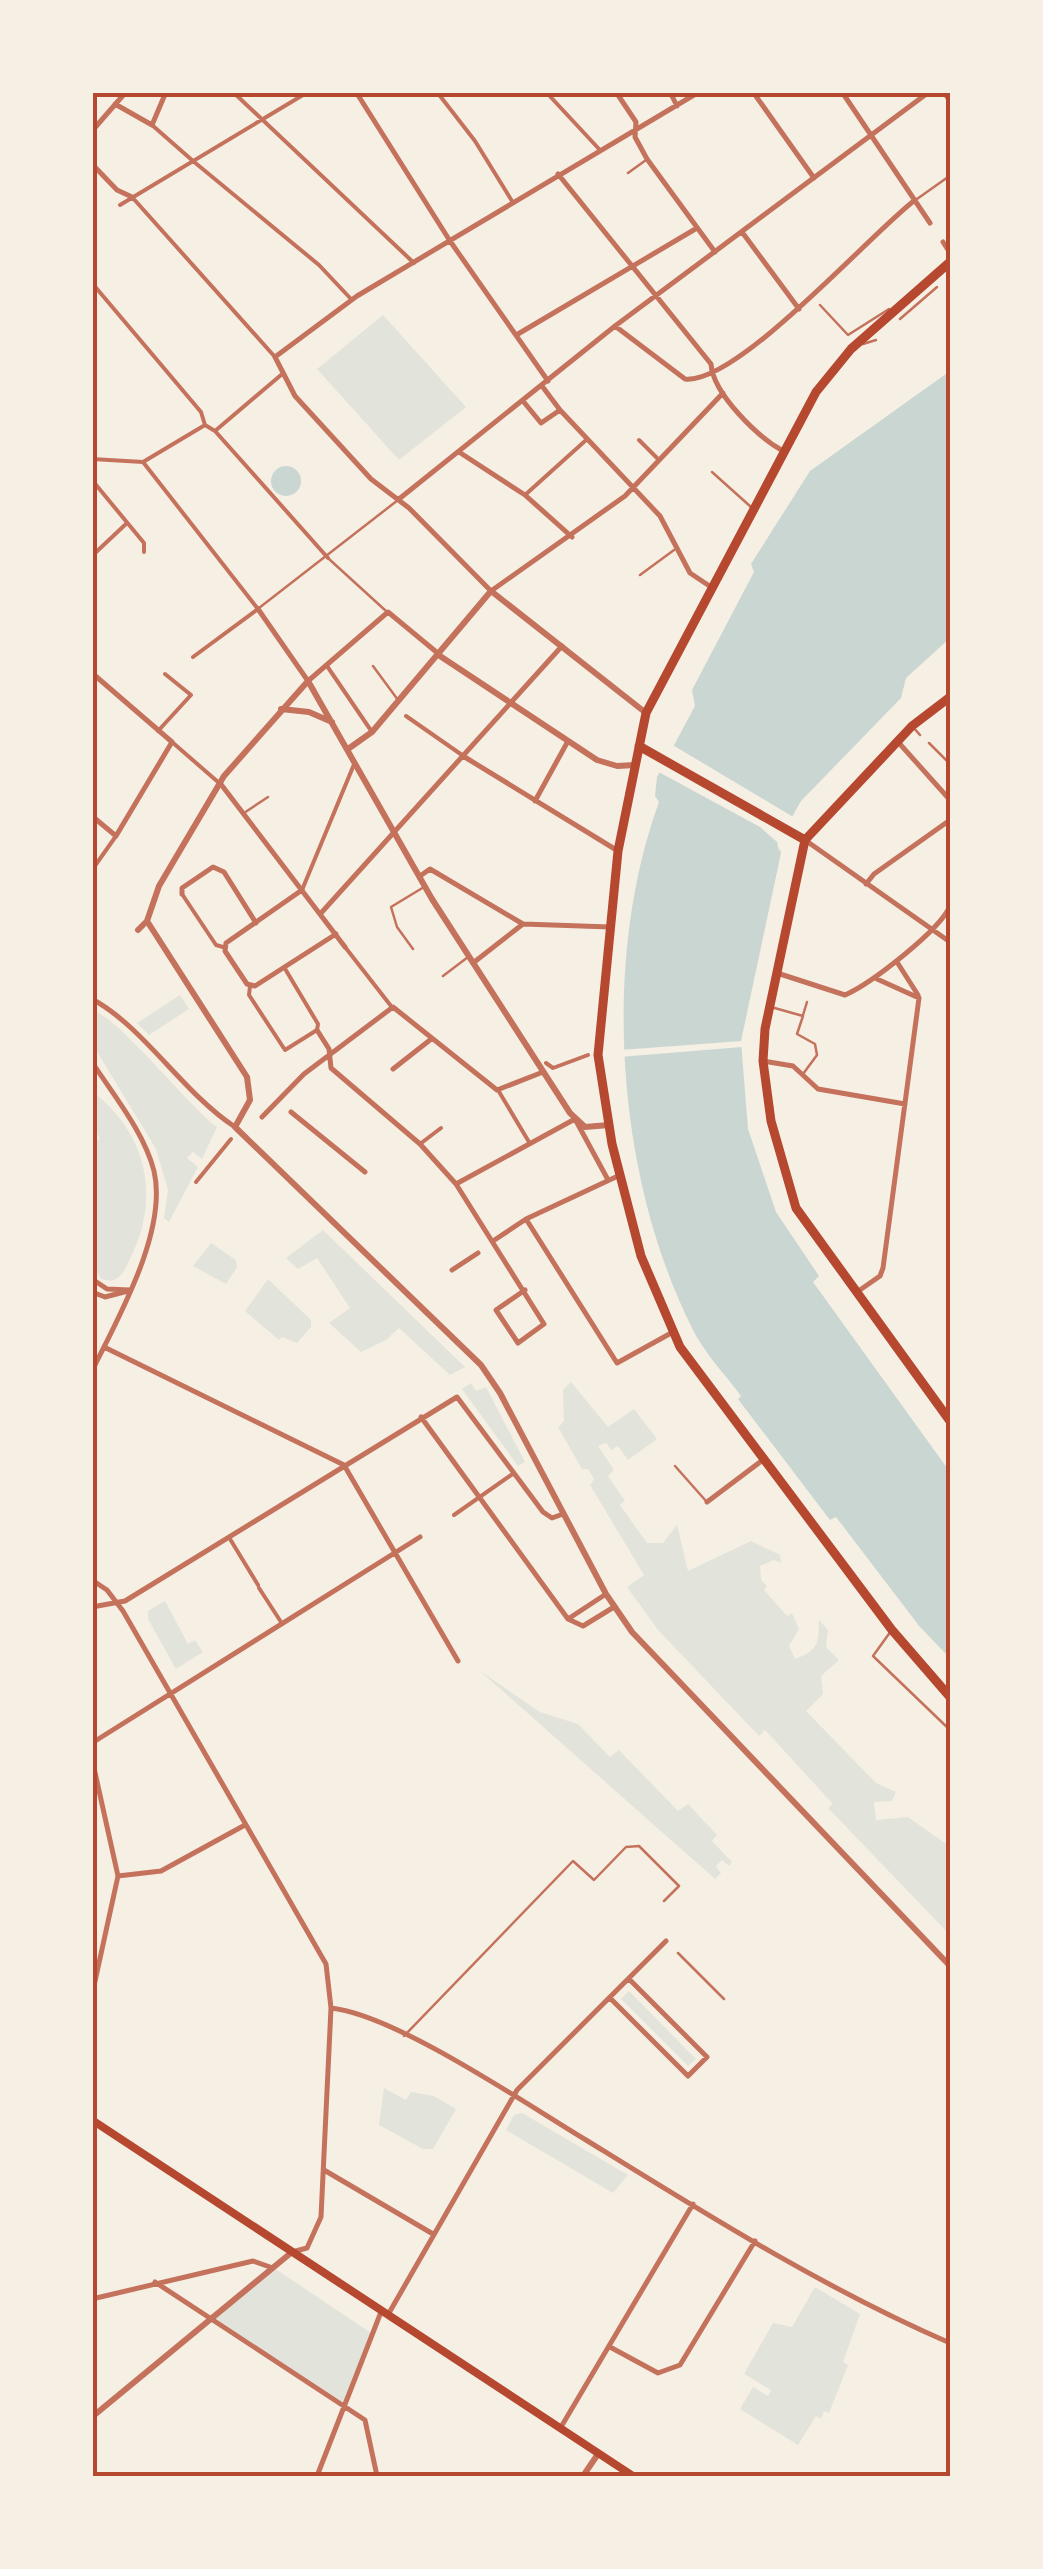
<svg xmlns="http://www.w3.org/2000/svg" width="1043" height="2569" viewBox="0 0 1043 2569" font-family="Overpass,sans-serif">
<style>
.green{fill:#e2e4dc}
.water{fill:#c9d6d2}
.pier{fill:#f6efe4}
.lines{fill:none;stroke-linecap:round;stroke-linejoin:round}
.service{stroke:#c5725c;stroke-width:2.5}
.pedestrian{stroke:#c5725c;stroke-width:4}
.minor{stroke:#c5725c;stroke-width:5}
.tertiary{stroke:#c5725c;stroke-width:6}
.secondary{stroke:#b5482f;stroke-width:8}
.primary{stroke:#b5482f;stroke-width:9}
.neatline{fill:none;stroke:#b5482f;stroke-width:4}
</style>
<rect width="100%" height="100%" fill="#f6efe4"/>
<!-- green -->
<path class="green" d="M383 315 466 407 399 460 317 369Z
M180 995 189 1009 149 1035 137 1023Z
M93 1011C118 1016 189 1107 217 1127L202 1159 193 1152 187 1158 198 1167 169 1222 164 1218 168 1190 156 1149 93 1045Z
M93 1092C142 1130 161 1188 134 1250 128 1262 125 1276 112 1281L101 1279 93 1264V1144L100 1138 93 1129Z
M323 1230 465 1367 450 1375 399 1328 386 1340 361 1352 329 1323 350 1308 317 1258 298 1269 286 1258Z
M211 1243 236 1260 237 1267 226 1284 193 1266Z
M268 1279 311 1320V1327L297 1343 282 1337 279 1340 245 1311Z
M571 1382 608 1427 634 1409 657 1439 628 1460 618 1446 611 1450 606 1443 598 1446 614 1470 608 1476 625 1501 620 1505 647 1543H663L677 1525 688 1571 751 1541 780 1555 781 1563 774 1560 760 1566 761 1580 767 1586 764 1590 787 1616 792 1613 799 1629 789 1646 795 1659C821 1650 818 1640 819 1620L828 1630 826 1647 839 1660 821 1676 823 1694 806 1711 876 1783 896 1792 892 1801 874 1802 876 1820 908 1817 949 1846 946 1851 950 1853V1935L828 1808 833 1804 765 1730 759 1736 658 1630 627 1587 644 1575 590 1485 594 1479 588 1469H582L558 1427 564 1421 563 1390Z
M471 1383 476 1391 486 1387 525 1462 518 1466 462 1389Z
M165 1601 188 1644 195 1640 203 1652 176 1669 148 1619V1611Z
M480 1671 540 1712 578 1724 610 1757 619 1750 678 1811 688 1804 717 1835 712 1841 732 1862 729 1866 722 1860 716 1866 721 1873 715 1879Z
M629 1991 696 2059 688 2066 621 1999Z
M384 2088 406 2100 411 2092 434 2096 456 2109 433 2149H423L379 2125Z
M522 2113 628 2175 613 2193 506 2130 514 2115Z
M271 2266 371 2333 344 2407 209 2319Z
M815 2287 860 2314 843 2362 848 2365 829 2413 824 2411 821 2419 816 2416 798 2445 740 2409 753 2387 768 2396 771 2390 744 2374 773 2323 792 2327Z"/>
<!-- water -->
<path class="water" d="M950 371V638L906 678 901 698 801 801 778 842 781 853 741 1041 748 1129 776 1212 819 1276 813 1282 950 1472V1658L920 1627 836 1517 830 1520 738 1399 741 1396C725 1374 704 1353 692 1328 616 1176 601 961 659 802L655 796 657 777 695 706 692 690 754 572 751 564 810 471Z
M271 481a15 15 0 1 1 30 0a15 15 0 1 1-30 0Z"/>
<!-- pier -->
<path class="pier" d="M671 744 795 818 779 851 777 842 760 827 655 770Z
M742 1041V1047L620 1057V1050Z"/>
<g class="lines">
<!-- service -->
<path class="service" d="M628 173 646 160
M917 199 948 177 950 181
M820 305 848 335 889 309
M900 319 937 287
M863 344 876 340
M712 472 751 507
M329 559 386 611
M640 575 674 550
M259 608 398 500
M373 666 398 700
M913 727 920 735
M929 743 950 764
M244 813 268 797
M413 949 397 927 391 907 424 887
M443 976 468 957
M771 1007 803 1016 797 1034 815 1044 817 1055 803 1074
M803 1015 807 1002
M675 1466 706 1501
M891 1631 873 1656 950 1730
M678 1953 724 1999
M404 2036 573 1861 594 1880 626 1847 639 1846 679 1886 664 1901"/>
<!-- pedestrian -->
<path class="pedestrian" d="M233 92 414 263
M437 92 475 141 512 201
M546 92 599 149
M152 125 193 161
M193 161 319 265 351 299
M948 177 950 175
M132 197 275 357
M120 205 308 92
M92 283 201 412 205 425
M205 425 215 431 328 558
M215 431 281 375
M639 440 658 459
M92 459 143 462 205 425
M143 462 258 609 193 657
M92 480 144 543V552
M525 495 585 441
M94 554 127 523
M327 666 372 732
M406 716 462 755
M158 731 191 695 165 674
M172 742 218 782
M92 870 116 836
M302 890 355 762
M182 894 216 945 223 947
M345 947 391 1006
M250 986 249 995 285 1050 317 1030 318 1024 284 967
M546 1063 553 1068 588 1055
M498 1090 529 1142
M420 1144 441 1128
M196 1182 231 1139
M454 1515 514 1473
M230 1539 258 1585
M259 1588 281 1622"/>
<!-- minor -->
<path class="minor" d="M356 92 450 241 548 381
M616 92 636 122 635 137 647 159 715 252
M670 92 677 106
M699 92 357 296 275 357 295 396 371 479 409 508 491 591 625 496 723 393
M753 92 814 178
M842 92 930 223
M944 92 950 101
M115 104 152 125 166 92
M92 131 126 92
M92 164 117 190 132 197
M558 174 711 364C713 394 758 437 783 451
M742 232 799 309
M943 242 950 253
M615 326 685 379C737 385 869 235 915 200
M518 334 697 228
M523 401 541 423 560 410 542 386
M560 410 660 516 690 573 711 587
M459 452 525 495 572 537
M399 499 615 326 929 92
M258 609 308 681 388 612 440 655
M92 673 172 742 116 836 92 816
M899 743 950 800
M463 756 618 851
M220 783 345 947
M535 801 568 741
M805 840 950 942
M420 876 430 869 523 924 610 927
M866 884 874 874 950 820
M302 890 226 943 225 951 247 984 255 986 336 934
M182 894V888L213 867 224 872 256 923
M322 912 562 646
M897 962 918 995
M473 963 523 924
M777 973 845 995C872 983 940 930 950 906
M877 979 919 998
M92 999C144 1027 183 1093 235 1127
M317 1030 329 1049 331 1068 420 1144 456 1184 544 1324 518 1343 496 1310 525 1290
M763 1061 793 1066 818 1089 905 1104
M92 1062C114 1096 144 1132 154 1171 168 1231 118 1318 92 1371
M393 1069 430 1040
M291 1112 365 1172
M262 1117 304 1074 393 1007 497 1090 543 1072
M456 1184 575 1119 607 1178
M526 1219 617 1363 673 1332
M493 1241 526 1219 618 1176
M452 1270 478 1253
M92 1279 107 1289 129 1290
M92 1292 105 1297 128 1291
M857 1292 880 1276 883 1268 919 998
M104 1347 344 1465 458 1661
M421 1417 568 1619 583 1626 614 1607
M707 1502 764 1459
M92 1580 107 1590 123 1611 326 1964 331 2008 321 2217 307 2248 292 2252
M92 1607 125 1601 457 1397 543 1512 552 1518 563 1514
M568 1619 606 1594
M92 1743 420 1537
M92 1759 118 1876 92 1995
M118 1876 161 1871 245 1825
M610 1998 688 2076 707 2057 630 1980
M331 2008C396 2015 526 2104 586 2140 704 2213 823 2288 950 2343
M324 2170 433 2234
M155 2282 365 2420 377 2476
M92 2299 253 2261 270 2267
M389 2313 517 2090 666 1941
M610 2347 658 2373 680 2365 755 2241
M561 2427 693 2204
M317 2476 381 2312"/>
<!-- tertiary -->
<path class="tertiary" d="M440 656 597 760 617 766 635 765
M281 709 309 712 332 722
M348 749 372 732 491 591 646 713
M147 921 247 1077 250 1100 235 1127 481 1365 500 1393 606 1594 632 1632 950 1966
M147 921 159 886 224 776 308 681 432 899 570 1113 585 1127 609 1125
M138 930 147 921
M92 2417 292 2252
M583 2476 598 2454"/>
<!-- secondary -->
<path class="secondary" d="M92 2120 633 2476"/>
<!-- primary -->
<path class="primary" d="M950 262 851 349 816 392 646 713 618 851 598 1055 612 1144 641 1256 680 1347 892 1630 950 1697
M950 697 912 726 805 840 765 1029 763 1061 771 1121 796 1208 950 1421
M639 746 805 840"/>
</g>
<!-- border -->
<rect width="1043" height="2569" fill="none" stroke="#f6efe4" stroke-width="190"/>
<rect x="95" y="95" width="853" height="2379" class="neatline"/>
</svg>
